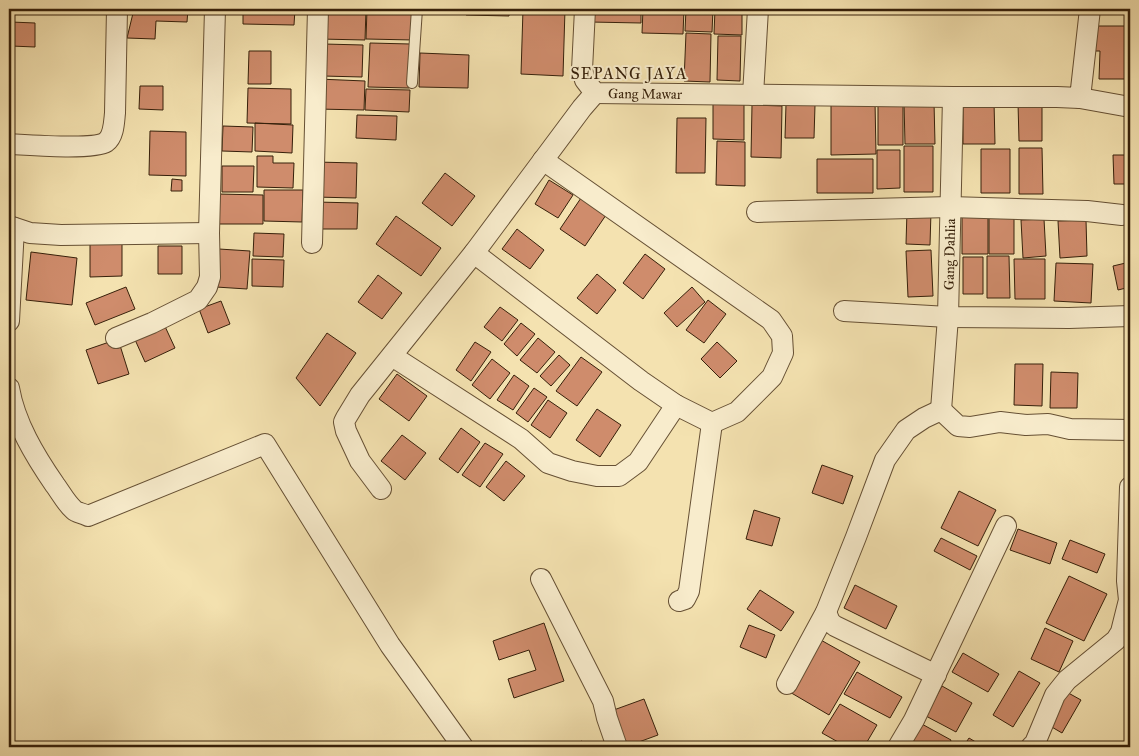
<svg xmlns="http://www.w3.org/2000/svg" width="1139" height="756" viewBox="0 0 1139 756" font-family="'IM FELL Great Primer',serif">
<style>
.building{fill:#cf8c6c;stroke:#36200a}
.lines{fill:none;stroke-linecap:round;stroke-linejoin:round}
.service-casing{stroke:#665034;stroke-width:12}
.minor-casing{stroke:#665034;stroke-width:22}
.service{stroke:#f8eccc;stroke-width:10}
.minor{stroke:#f8eccc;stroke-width:20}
.labels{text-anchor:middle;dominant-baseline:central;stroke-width:4;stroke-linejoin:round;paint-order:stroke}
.street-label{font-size:14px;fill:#36200a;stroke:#f8eccc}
.quarter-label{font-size:16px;letter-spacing:1px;fill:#36200a;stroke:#f8eccc}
</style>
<rect width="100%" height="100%" fill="#f4e2b0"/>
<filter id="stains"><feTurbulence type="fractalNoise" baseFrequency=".004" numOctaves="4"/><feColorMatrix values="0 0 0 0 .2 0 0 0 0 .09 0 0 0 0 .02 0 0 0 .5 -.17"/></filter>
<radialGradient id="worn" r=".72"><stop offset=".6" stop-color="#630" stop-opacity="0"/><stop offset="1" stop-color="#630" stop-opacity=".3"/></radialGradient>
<!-- building -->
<path class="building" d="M134 9H188L187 22 156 21 155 39 127 38Z
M243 9H295L294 25 243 24Z
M321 9H366L365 40 320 39Z
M367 9H413V40L366 39Z
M467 9H509V16L466 15Z
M523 9H565L563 76 521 74Z
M591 9H641V23L590 22Z
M643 9H684L683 34 642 33Z
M686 9H713L712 32 685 31Z
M715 9H742V35L714 34Z
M11 22 35 23V47L11 46Z
M1096 26H1130V79H1099L1100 51H1095Z
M686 33 711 34 710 82 684 81Z
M718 36H741L740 81 717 80Z
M370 43 410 44 409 88 368 87Z
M324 44 363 45 362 77 323 76Z
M249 51H271V84H248Z
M420 53 469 55 468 88 419 87Z
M318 79 365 81 364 110 317 109Z
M140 86H163V110L139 109Z
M248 88 291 89V124L247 123Z
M366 89 410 90 409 112 365 110Z
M713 96 744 97V140L713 139Z
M875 101 876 154 831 155V102Z
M878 102H903V145H878Z
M934 102 935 144H905L904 103Z
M963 102H994L995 144H963Z
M1018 103H1042V141H1019Z
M786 104 815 105 814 138H785Z
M752 105 782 106 781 158 751 157Z
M357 115 397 116 396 140 356 138Z
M1127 117H1130V146H1128Z
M677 118H706L705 173H676Z
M255 123 293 125 292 153 255 151Z
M223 126 253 127 252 152 222 151Z
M150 131 186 132V176L149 175Z
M717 141 745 142V186L716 185Z
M904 146H933V192H904Z
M1019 148H1042L1043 194H1019Z
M981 149H1010V193H981Z
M877 150H900V188L877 189Z
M1113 155H1130V184H1114Z
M257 156H273V163H294L293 188 257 187Z
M817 159H873V193H817Z
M316 162 357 163 356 198 315 197Z
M222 166H254L253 192H222Z
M445 173 475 196 452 226 422 203Z
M172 179 182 180V191H171Z
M549 180 573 195 558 218 535 204Z
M264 190H303L302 222 264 221Z
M218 194 263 195V224H218Z
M581 198 606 215 585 246 560 229Z
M316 202 358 203 357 229H316Z
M907 211H931L930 245 906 244Z
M962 211H988V254H962Z
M396 216 441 248 421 276 376 244Z
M989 216H1014V254H989Z
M1044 219 1046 256 1023 258 1021 220Z
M1086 220 1087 256 1060 258 1058 221Z
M517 229 544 250 530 269 502 249Z
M254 233 284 234 283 257 253 256Z
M90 242H122V276L90 277Z
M158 246H182V274H158Z
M219 249 250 251 247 289 216 287Z
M931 250 933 296 908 297 906 251Z
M31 252 77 258 72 305 26 300Z
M645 254 665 269 643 299 623 283Z
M987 256H1009L1010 298H987Z
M963 257H983V294H963Z
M252 259 284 260 283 287 252 286Z
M1014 259H1045V299H1015Z
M1130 262V287L1118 290 1113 266Z
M1056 263 1093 264 1091 303 1054 301Z
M597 274 616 290 597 314 577 298Z
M378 275 402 293 382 319 358 302Z
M126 287 135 309 95 325 86 303Z
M692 287 705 302 677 327 664 313Z
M708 300 726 314 704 343 686 330Z
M221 301 230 324 208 333 199 309Z
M500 307 518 320 502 341 484 327Z
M162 320 175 348 145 362 132 333Z
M521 323 535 334 517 356 504 344Z
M327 333 356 353 320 406 296 378Z
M538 338 555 352 537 373 520 360Z
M118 339 129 374 98 384 86 350Z
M475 342 491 352 471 381 456 370Z
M717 342 737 361 720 378 701 359Z
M559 355 570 365 551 386 540 376Z
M581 357 602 372 577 406 556 391Z
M492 359 510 373 490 399 472 385Z
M1015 364H1043L1042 406 1014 405Z
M1051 372 1078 373 1077 408H1050Z
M397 374 427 396 409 421 379 399Z
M514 375 529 386 513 410 497 400Z
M1128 387H1130V415L1127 414Z
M534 388 547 397 528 422 516 413Z
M548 400 567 413 550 438 531 425Z
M597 409 621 425 600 457 576 440Z
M461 428 480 442 458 473 439 459Z
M402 435 426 453 405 480 381 461Z
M485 443 503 454 480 487 462 475Z
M506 461 525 476 504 501 486 487Z
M822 465 853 476 843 504 812 493Z
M959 491 996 510 978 546 941 528Z
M754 510 780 518 772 546 746 539Z
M1018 529 1057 543 1050 564 1010 550Z
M941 538 977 556 970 570 934 551Z
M1070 540 1105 554 1097 573 1062 559Z
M1069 576 1107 594 1084 641 1046 623Z
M855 585 897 606 886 629 844 608Z
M760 590 794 612 781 631 747 609Z
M544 623 564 681 514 698 508 679 536 670 529 650 499 660 493 641Z
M749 625 775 635 766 658 740 647Z
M1045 628 1073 641 1059 672 1031 659Z
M819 639 860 662 829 715 788 691Z
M963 653 999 674 988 692 952 672Z
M1019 671 1040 683 1013 727 993 715Z
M857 672 902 697 890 718 844 694Z
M942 686 972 703 956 732 926 716Z
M1063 690 1081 700 1062 733 1045 723Z
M644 699 658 735 625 747 611 711Z
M840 704 877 725 864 747H847L822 733Z
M920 723 951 740 948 747H920L910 741Z
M969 738 984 747H963Z
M582 741 585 747H566Z
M762 742 768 747H757Z"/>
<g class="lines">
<!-- service casing -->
<g class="service-casing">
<path id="service" d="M412 83 417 9"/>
</g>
<!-- minor casing -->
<g class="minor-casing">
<g id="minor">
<path id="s1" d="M585 9 582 70 585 80 595 93 953 97H1057L1080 98 1090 9"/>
<path d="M753 95 758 9"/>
<path d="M1080 98 1130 107"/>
<path d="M9 144C27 145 94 150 106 142 114 136 114 122 115 113L117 9"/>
<path d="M757 212 950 207 1087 211 1122 215"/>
<path d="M9 226 30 233 61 235 209 233"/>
<path d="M312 243 318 9"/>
<path d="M474 253 641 381 676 405 712 423 737 412 772 377 783 353 782 336 771 320 543 160"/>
<path d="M844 311 948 317 1069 318 1130 316"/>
<path d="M9 321 14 228"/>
<path d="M116 338 152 323 198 300 207 287 210 277 209 233 215 9"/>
<path d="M392 356 521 439 548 463 572 471 597 476H619L638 462 676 405"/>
<path d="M9 388C15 423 35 456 55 485 61 493 66 503 74 510 77 513 83 513 88 516L265 444 390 645 463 747"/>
<path id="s2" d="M941 410 948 317 953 97"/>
<path d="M941 410 958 426 970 427 1000 422 1026 425 1048 424 1070 429 1130 430"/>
<path d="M381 489 360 461 346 431 344 422 346 418 360 395 474 253 582 108 595 93"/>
<path d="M541 579 603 701 607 718 617 747"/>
<path d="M679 601 685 599 689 591 712 423"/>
<path d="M826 612 830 622 835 626 936 675"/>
<path d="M787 684 826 612 856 537 885 460 906 430 924 418 941 410"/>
<path d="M898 747 914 720 1006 526"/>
<path d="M1031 747 1035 743 1055 695 1067 680 1116 640 1121 632 1129 600 1127 581 1130 487"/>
</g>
</g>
<!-- service -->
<use href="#service" class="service"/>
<!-- minor -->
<use href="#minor" class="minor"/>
</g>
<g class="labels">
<!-- street labels -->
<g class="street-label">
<text stroke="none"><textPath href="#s1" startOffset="138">Gang Mawar</textPath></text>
<text stroke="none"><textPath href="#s2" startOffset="156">Gang Dahlia</textPath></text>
</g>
<!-- quarter labels -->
<g class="quarter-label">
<text x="629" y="73">SEPANG JAYA</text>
</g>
</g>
<!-- margin -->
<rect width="1139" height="756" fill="none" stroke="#f4e2b0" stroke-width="30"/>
<rect x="10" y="10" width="1119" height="736" fill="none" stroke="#36200a" stroke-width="2.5"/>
<rect x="15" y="15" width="1109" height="726" fill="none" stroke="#36200a"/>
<rect width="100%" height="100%" filter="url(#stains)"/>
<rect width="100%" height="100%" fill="url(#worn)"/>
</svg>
